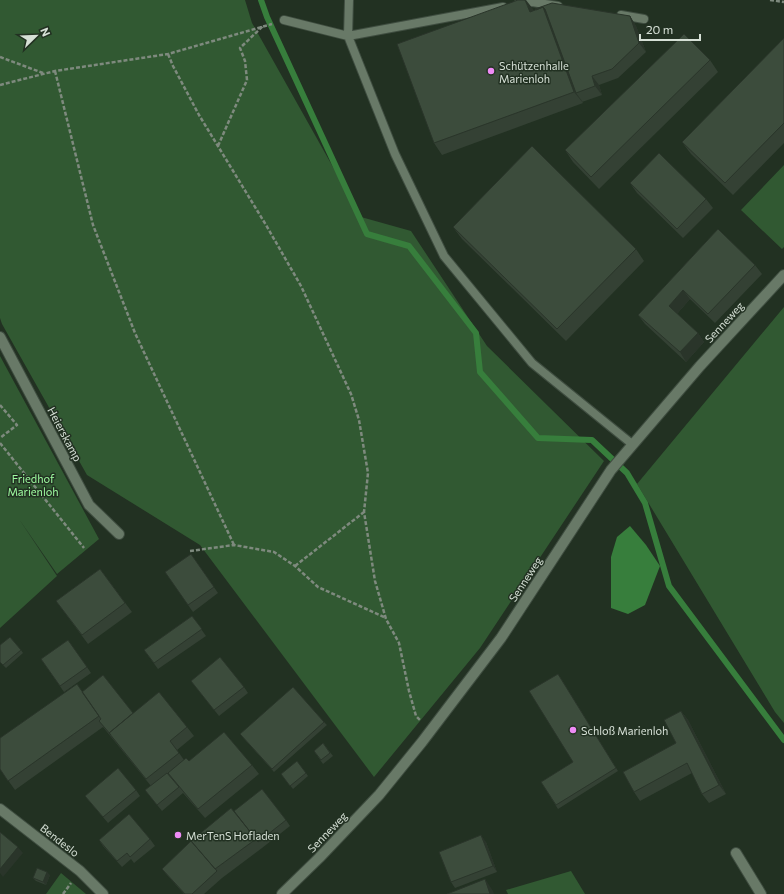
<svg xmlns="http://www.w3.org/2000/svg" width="784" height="894" viewBox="0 0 784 894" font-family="Commissioner,sans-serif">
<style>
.green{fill:#315932}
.water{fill:#377e3c}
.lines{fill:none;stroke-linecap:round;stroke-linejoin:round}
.stream{stroke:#377e3c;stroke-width:6}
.service-casing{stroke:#3f4d40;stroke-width:10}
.minor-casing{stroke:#3f4d40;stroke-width:12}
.path{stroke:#7e8a7e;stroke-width:2.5;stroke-dasharray:4 2;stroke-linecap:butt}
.service{stroke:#687967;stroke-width:8}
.minor{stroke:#687967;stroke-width:10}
.wall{fill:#344134}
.shaded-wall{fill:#2a352a}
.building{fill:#3c4c3c;stroke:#2a352a}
.poi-dot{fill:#ef8bf6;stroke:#223122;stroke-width:1.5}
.labels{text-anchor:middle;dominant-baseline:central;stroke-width:3;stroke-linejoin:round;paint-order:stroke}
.poi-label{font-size:11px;fill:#d6e0d6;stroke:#223122;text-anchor:start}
.street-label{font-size:11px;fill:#d6e0d6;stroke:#223122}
.park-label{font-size:11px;fill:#9ffda1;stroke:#223122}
</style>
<rect width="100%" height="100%" fill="#223122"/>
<!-- green -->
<path class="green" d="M0 0H245L252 23 361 217 411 231 487 346 604 461 480 648 374 777 200 545 87 475 2 324 0 318Z
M784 165V247L782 249 741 210Z
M784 307V723L775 712 637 484Z
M0 356 99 539 57 574 19 519 57 576 0 628Z
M571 871 585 894H508L506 890Z
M61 873 86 894H46Z"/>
<!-- water -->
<path class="water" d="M630 526 646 545 660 566 645 605 628 614 611 608V557L617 537Z"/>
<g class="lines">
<!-- stream -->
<path class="stream" d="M261 0 267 17 367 234 409 246 476 333 480 372 538 438 592 440 627 473 645 503 669 586 784 740"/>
<!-- service casing -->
<g class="service-casing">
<path id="service" d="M349 0 348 36 503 7
M518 4 532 2 558 6
M621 15 644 19
M284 20 348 36 395 154 444 256 532 363 632 444"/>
</g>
<!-- minor casing -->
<g class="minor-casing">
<path id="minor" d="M0 337 89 505 119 534
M0 809 80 871 103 894
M736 853 761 894
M282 894 319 858 379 795 422 742 501 638 611 470 700 366 784 275"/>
</g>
<!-- path -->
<path class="path" d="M770 0 784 2
M168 54 173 66 199 115 266 225 301 286 351 394 359 420 368 473 364 512 375 581 386 619 399 643 409 691 416 716 421 721
M0 57 43 73
M55 71 93 225 135 333 234 545
M0 85 55 71 168 54 272 24
M218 146 247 80 245 61 240 48 263 26
M0 405 17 425 0 438
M0 443 84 548
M190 551 234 545 274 552 295 566 318 587 386 618
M295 566 364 512
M63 894 71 883"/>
<!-- service -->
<use href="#service" class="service"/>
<!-- minor -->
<use href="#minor" class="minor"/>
</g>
<!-- wall -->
<path class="wall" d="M533 9V11L630 16 636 26 646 52 618 78 599 85 602 95 582 102V101L583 103 442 155 434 143Z
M784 38V143L733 195 691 154 682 142Z
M710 60 718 72 599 189 573 162 565 150Z
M630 183 706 199 713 208 683 238 637 193Z
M453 227 636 249 644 261 566 341 462 239Z
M718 229 755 265 762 274 715 323 690 299 677 314 698 333 704 342 686 362 645 324 638 315Z
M191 554 218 593 193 612 188 605Z
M100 569 132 612 88 644 56 601Z
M192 616 206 636 158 669 144 650Z
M0 645 21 650 23 653 6 668 0 662Z
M41 659 87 667 91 673 64 692Z
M560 677 618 771 558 809 541 782 573 762Z
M191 681 244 687 248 693 219 716Z
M82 692 133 713 187 727 194 736 177 750 184 760 189 761 252 765 259 774 205 818 183 793 162 811 145 790 151 786 103 727 15 790 0 769Z
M681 711 688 720 726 794 709 803 702 794 692 773 640 801 634 792 676 743Z
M324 722 327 725 274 772 240 734Z
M323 743 333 756 323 764 314 751Z
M306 773 308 776 293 789 284 778Z
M136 790 140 796 108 823 90 802 85 796Z
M234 811 286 820 290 826 262 848 222 878 204 894H184L167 875 162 869Z
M150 839 155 846 134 863 131 859 122 867 103 846 99 840Z
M486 842 497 872 455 888 451 882Z
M50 875 46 885 36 881 33 878Z"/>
<!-- shaded-wall -->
<path class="shaded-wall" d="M525 0H526L533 9 538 24 530 12Z
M543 7 552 19 576 93 582 101 583 103 574 92Z
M630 16 636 26 646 52 639 43Z
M592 76 599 85 602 95 595 86Z
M683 290 690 299 675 316 669 306Z
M698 333 704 342 686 362 680 352Z
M681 711 688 720 726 794 719 785Z
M481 835 486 842 497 872 493 866Z
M18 847 23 853 3 877 0 873V869Z
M47 872 50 875 46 885 43 882Z
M485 879 493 891 494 894H490Z"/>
<!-- building -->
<path class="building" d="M518 0H525L530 12 543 7 574 92 434 143 397 44Z
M552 3 630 16 639 43 612 69 592 76 595 86 576 93 545 9 543 7 536 10 535 9Z
M684 34 710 60 591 177 565 150Z
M784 38V123L725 183 682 142Z
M532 146 636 249 557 329 453 227Z
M659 153 706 199 677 229 630 183Z
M718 229 755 265 708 314 683 290 669 306 698 333 680 352 638 315Z
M191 554 214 587 188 605 165 572Z
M100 569 125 603 82 635 56 601Z
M192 616 202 629 154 663 144 650Z
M10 637 21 650 3 665 0 662V645Z
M68 640 87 667 60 686 41 659Z
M220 657 244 687 214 710 191 681Z
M558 674 616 768 556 805 541 782 573 762 529 691Z
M103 675 133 713 109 733 111 735 99 721 101 719 82 692Z
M77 684 99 716 8 781 0 769V738Z
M293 687 324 722 272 769 240 734Z
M159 692 187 727 170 741 179 753 146 779 109 733Z
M681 711 719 785 702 794 687 763 634 792 623 772 676 743 664 720Z
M224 732 252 765 198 809 168 773 186 758 189 761Z
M323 743 330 753 321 760 314 751Z
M297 761 306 773 290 786 281 774Z
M118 768 136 790 103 817 85 796Z
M167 773 179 787 157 805 145 790Z
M262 789 286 820 258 842 234 811Z
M231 808 256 839 215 869 191 841Z
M129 814 150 839 130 857 127 853 117 861 99 840Z
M0 832 18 847 0 869Z
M481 835 493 866 451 882 439 852Z
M191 841 217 871 192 894H185L162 869Z
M37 868 47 872 43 882 33 878Z
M485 879 490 894H447Z"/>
<!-- markers -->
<g class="poi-dot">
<circle cx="491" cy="71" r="4"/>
<circle cx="573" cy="730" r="4"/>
<circle cx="178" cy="835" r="4"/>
</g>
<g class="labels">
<!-- poi labels -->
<g class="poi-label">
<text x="499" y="65">Schützenhalle<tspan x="499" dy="13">Marienloh</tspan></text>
<text x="581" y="730">Schloß Marienloh</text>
<text x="186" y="835">MerTenS Hofladen</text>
</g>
<!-- street labels -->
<g class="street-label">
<text transform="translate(724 322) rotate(-47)">Senneweg</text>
<text transform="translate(65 434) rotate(62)">Heierskamp</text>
<text transform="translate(525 579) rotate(-57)">Senneweg</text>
<text transform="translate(327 832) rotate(-46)">Senneweg</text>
<text transform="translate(60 840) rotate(38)">Bendeslo</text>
</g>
<!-- park labels -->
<g class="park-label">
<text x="33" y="478">Friedhof<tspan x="33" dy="13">Marienloh</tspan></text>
</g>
</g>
<!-- north arrow -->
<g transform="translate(36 36) rotate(67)" stroke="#223122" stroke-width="3" paint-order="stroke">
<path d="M0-3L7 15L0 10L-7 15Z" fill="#d6e0d6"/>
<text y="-6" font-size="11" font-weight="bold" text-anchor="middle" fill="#d6e0d6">N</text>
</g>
<!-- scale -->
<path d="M640 34v6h60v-6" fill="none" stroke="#d6e0d6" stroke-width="2"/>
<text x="646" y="34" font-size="12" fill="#d6e0d6" stroke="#223122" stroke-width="3" paint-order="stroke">20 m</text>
</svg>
